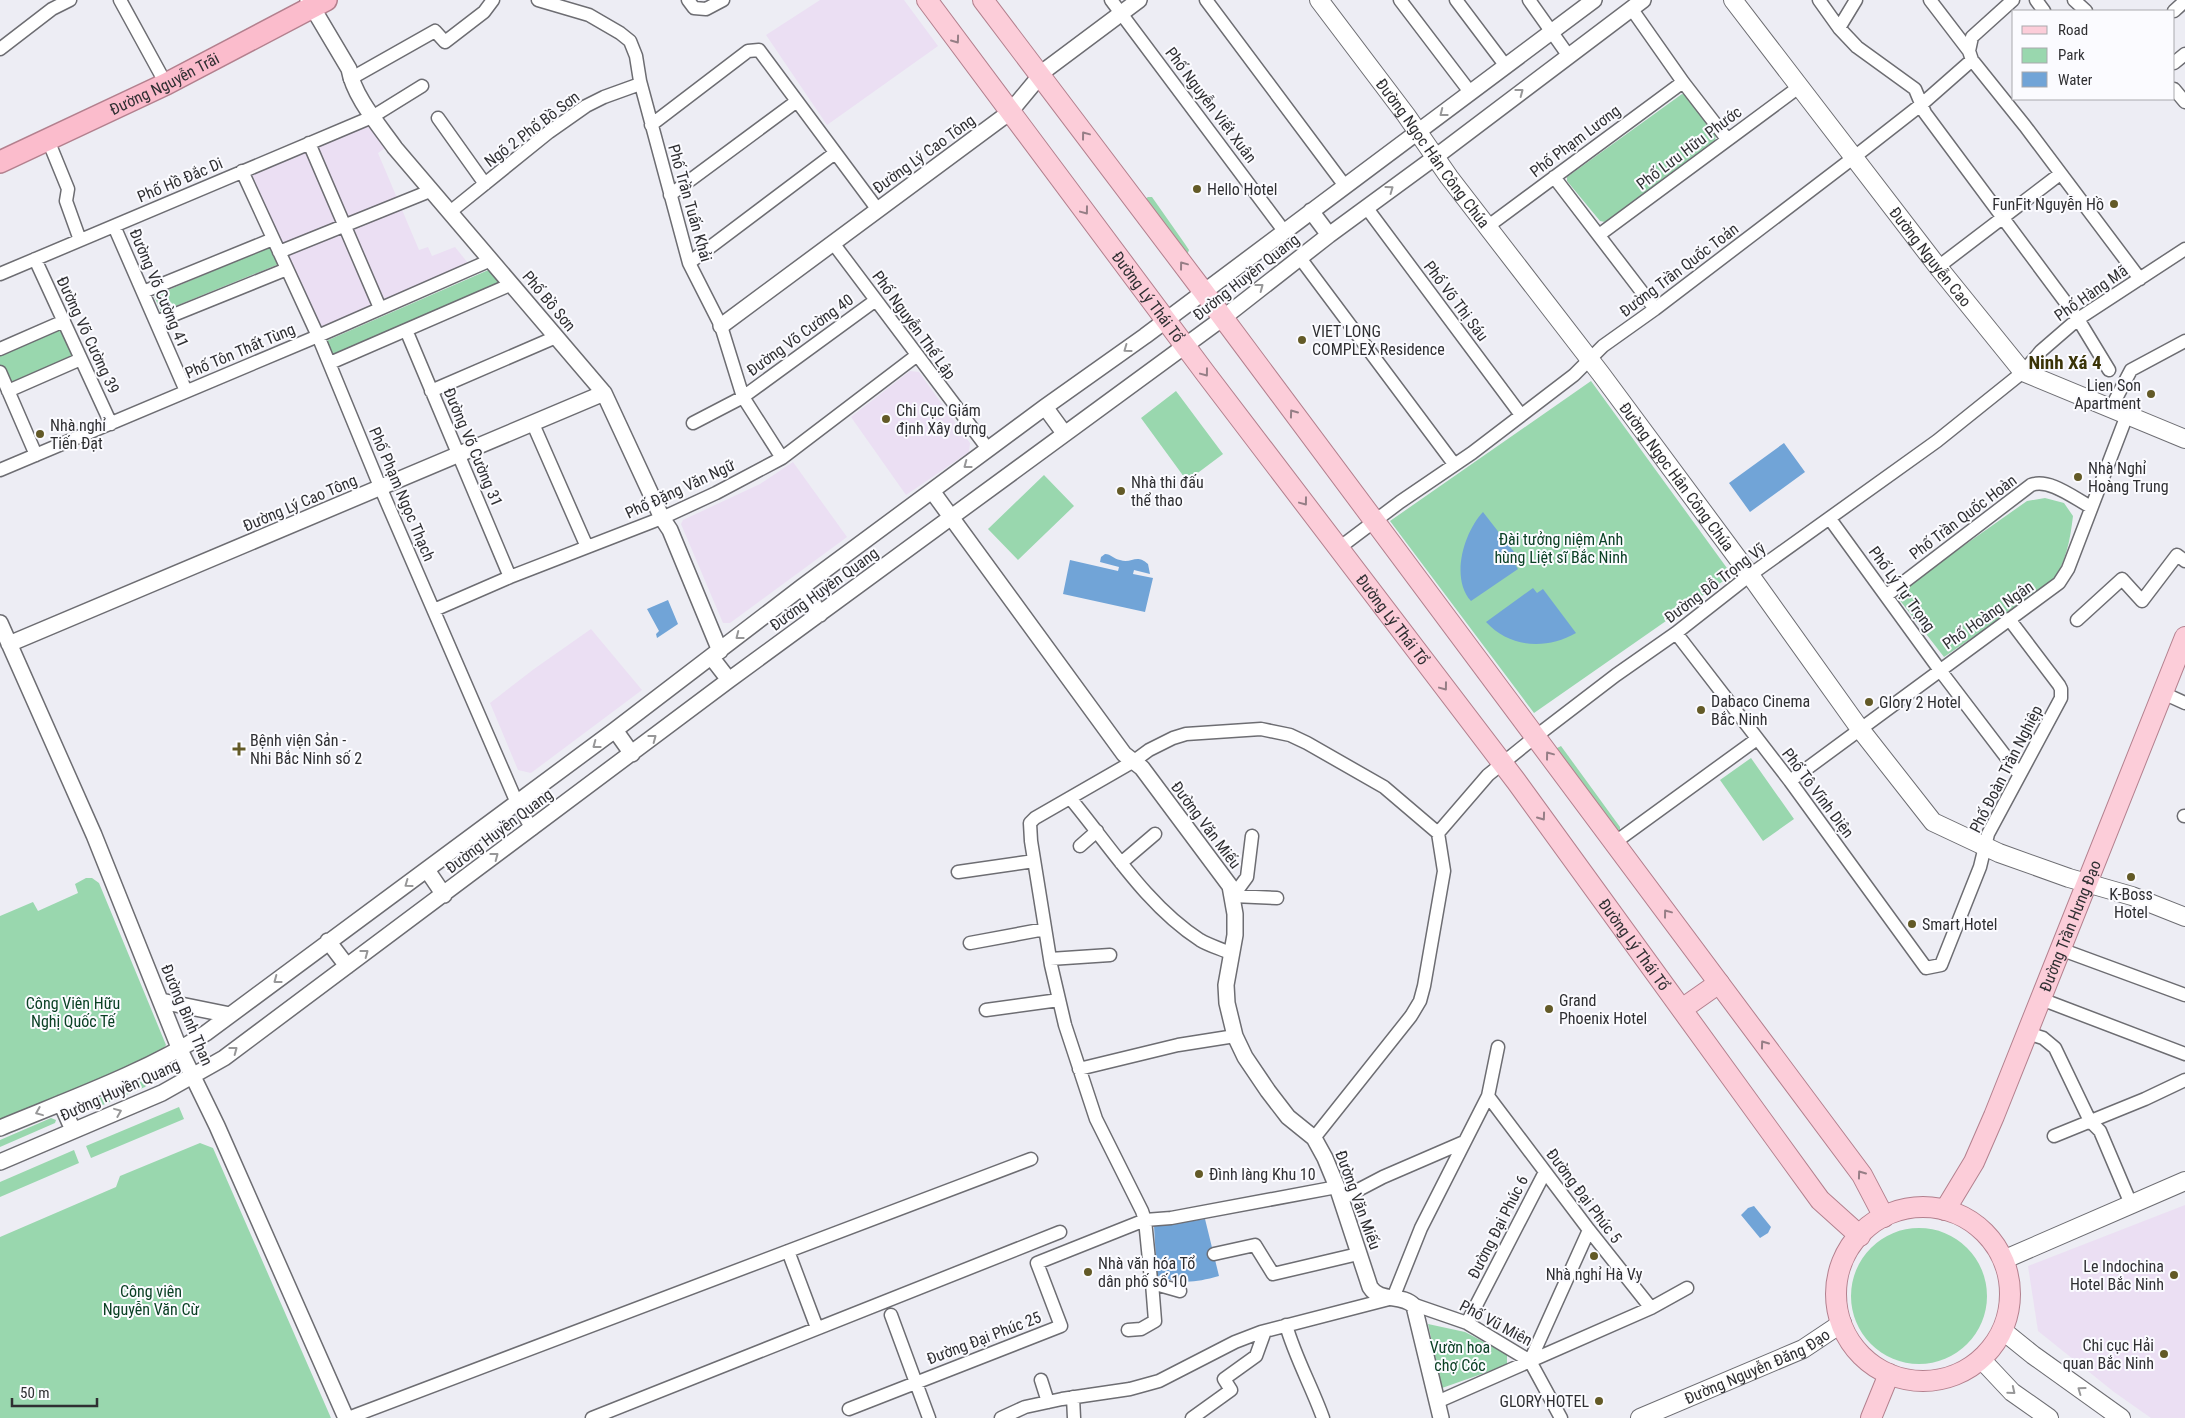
<svg xmlns="http://www.w3.org/2000/svg" width="2185" height="1418" viewBox="0 0 2185 1418" font-family="'Roboto Condensed',sans-serif">
<style>
.commercial{fill:#ebdff3}
.green{fill:#99d7ae}
.water{fill:#71a4d7}
.lines{fill:none;stroke-linecap:round;stroke-linejoin:round}
.minor-casing{stroke:#6d6d72;stroke-width:15}
.tertiary-casing{stroke:#6d6d72;stroke-width:18}
.secondary-casing{stroke:#6d6d72;stroke-width:20}
.primary-casing{stroke:#b3808e;stroke-width:22}
.trunk-casing{stroke:#b3808e;stroke-width:24}
.minor{stroke:#fff;stroke-width:12}
.tertiary{stroke:#fff;stroke-width:15}
.secondary{stroke:#fff;stroke-width:18}
.primary{stroke:#fccdd9;stroke-width:20}
.trunk{stroke:#fbbccc;stroke-width:21}
.oneway{stroke:#967e86}
.oneway2{stroke:#979798}
.poi-dot{fill:#635a27;stroke:#fbfbff;stroke-width:2}
.labels{text-anchor:middle;dominant-baseline:central;stroke-width:4;stroke-linejoin:round;paint-order:stroke}
.street-label{font-size:16px;fill:#2f2f32;stroke:#fbfbff}
.poi-label{font-size:16px;fill:#2f2f32;stroke:#fbfbff;text-anchor:start}
.park-label{font-size:16px;fill:#0a4024;stroke:#fbfbff}
.quarter-label{font-size:19px;font-weight:bold;fill:#3a3307;stroke:#fbfbff}
</style>
<rect width="100%" height="100%" fill="#ededf4"/>
<!-- commercial -->
<path class="commercial" d="M820 0H904L938 46 827 125 766 35Z
M371 121 385 148 378 153 419 250 428 247 432 256 455 247 468 263 319 328 249 173Z
M910 371 919 372 970 443 969 452 906 495 851 417Z
M793 462 847 537 730 623H723L681 524 683 520 760 484Z
M591 629 642 690 531 773 518 770 490 703 534 669Z
M2185 1205V1418H2151L2114 1392 2038 1331 2028 1266Z"/>
<!-- green -->
<path class="green" d="M1682 94 1686 95 1716 134 1715 141 1605 222 1600 221 1567 181V177Z
M1148 197H1152L1185 244 1189 250 1187 255 1145 199Z
M272 246 279 264 161 312 154 296Z
M493 268 503 282 332 355 326 341Z
M63 324 78 359 9 389 0 368V351Z
M1591 381 1732 575 1534 713 1390 521Z
M1176 391 1223 454 1187 481 1141 418Z
M1044 475 1074 506 1018 560 988 529Z
M2045 498 2064 503 2073 516C2070 541 2066 563 2051 584L1944 657 1895 594 2027 501Z
M1561 746 1620 827V831L1617 833 1555 749Z
M1751 758 1794 819 1763 841 1720 780Z
M86 878H92L99 883 166 1045 159 1054 0 1122V916L33 902 38 911 78 893 75 884Z
M145 1080 147 1085 145 1087 84 1113 79 1110 82 1105Z
M179 1107 184 1119 91 1158 86 1146Z
M51 1118 56 1120 55 1123 0 1147V1140Z
M200 1143 213 1148 331 1418H0V1237L116 1187 120 1176Z
M74 1150 79 1163 0 1197V1182Z
M1851 1296a68 68 0 1 1 136 0a68 68 0 1 1-136 0Z
M1428 1324 1465 1332 1507 1354V1365L1442 1388Z"/>
<!-- water -->
<path class="water" d="M1784 443 1805 472 1750 512 1729 483Z
M1483 512 1518 557 1513 561 1518 569 1471 601C1450 578 1464 532 1483 512Z
M1105 554C1111 554 1114 559 1120 560 1132 564 1136 553 1148 564L1150 574 1134 570 1133 574 1153 578 1145 612 1063 594 1070 560 1118 571 1119 567 1100 562 1101 557Z
M1533 588 1537 593 1543 589 1576 633C1546 650 1510 648 1486 622Z
M668 600 678 624 657 638 656 634 659 631 647 609Z
M1754 1206 1771 1227 1768 1233 1760 1238 1741 1215 1748 1208Z
M1205 1219 1219 1276C1194 1283 1181 1284 1157 1276L1154 1226Z"/>
<g class="lines">
<!-- minor casing -->
<g class="minor-casing">
<path id="minor" d="M120 0 166 84
M538 0 589 15 620 33 630 41 636 56 640 81 689 263 721 326 743 397 782 458
M688 0 694 8 706 9 723 0
M1111 0 1284 231
M1206 0 1345 186
M1400 0 1470 92
M1456 0 1505 65
M1529 0 1568 55
M1819 0 1839 28 1857 47 1915 89 1925 113 2078 319 2109 370
M1930 0 1969 51
M2036 0 2044 11
M2074 0 2086 11
M1631 8 1683 82 1727 139
M2174 11 2185 1
M1839 28 1856 0
M0 49 52 9 70 0
M1972 60 2025 126 2140 279
M2174 63 2185 54
M350 79 435 31 445 42 484 12 493 0
M2174 89 2185 102
M438 118 485 184
M651 125 748 51 759 50 878 210
M48 140 68 189 66 201 80 240
M309 143 380 308
M242 171 318 336 381 489 517 803 532 829
M1554 177 1655 309
M670 195 797 101
M1366 207 1521 415
M450 212 549 132 586 106 604 97 640 84
M114 226 186 391
M1487 227 1683 82
M1599 235 1799 87
M833 243 988 449
M279 252 430 191
M1300 258 1454 464
M35 259 111 424
M689 263 835 153
M1938 267 2060 174
M0 274 372 117 422 86
M143 292 273 239
M156 322 287 269
M406 330 510 577
M0 349 64 321
M330 363 512 284
M0 372 36 455
M8 391 81 359
M431 391 556 337
M2111 408 2131 370 2185 341
M693 423 743 397 876 300
M533 424 587 547
M0 470 318 336 491 260
M1830 519 1939 669 2019 774
M1339 548 1400 502 1472 453 1574 375 1603 346 1655 309 1853 158 1922 104 1972 60 1969 51 1972 37 2013 0
M1887 595 2031 485C2050 478 2075 499 2091 507
M434 610 510 577 662 518 716 493 782 458 916 356
M2077 620 2122 579 2142 601 2177 555 2185 561
M1676 633 1790 781 1926 968 1941 965 1980 867 1988 834 2061 698V689L2059 685 2009 619
M2163 693 2185 703
M1790 781 2059 583 2068 569 2127 415
M1070 798C1110 846 1147 906 1200 940 1210 946 1222 949 1232 954
M2184 816H2185
M1438 833 1488 775 1535 737 1616 675 1676 633 1750 575 1937 441 2023 372 2041 351 2078 319 2185 249
M1614 843 1757 739
M1080 846 1097 831
M1121 863 1155 834
M958 872 1034 861
M1233 896 1247 877 1252 836
M1233 896 1277 898
M970 943 1045 929
M2060 949 2185 995
M1050 959 1110 955
M2041 999 2185 1054
M986 1010 1059 1000
M2027 1033 2043 1038 2055 1048 2090 1121 2100 1131 2131 1204
M1079 1069 1178 1045 1235 1036
M1488 1096 1498 1047
M2054 1136 2145 1099 2185 1080
M1314 1138 1411 1016 1420 1001 1424 986 1444 871 1438 833
M1341 1199 1383 1177 1464 1142
M788 1251 817 1328
M1214 1254 1255 1245 1273 1274 1358 1254
M1180 1291 1152 1283 1151 1280 1145 1220 1142 1211 1096 1119 1065 1025 1051 965 1031 841 1030 823 1035 818 1134 761 1149 750 1173 738 1186 734 1261 729 1290 735 1307 743 1384 787 1438 833
M1412 1304 1467 1323 1530 1361 1561 1418
M1651 1308 1687 1288
M891 1315 929 1418
M1467 1323 1545 1172
M1286 1325C1295 1357 1312 1387 1323 1418
M1128 1330 1141 1329 1155 1321 1152 1283
M1530 1361 1589 1230
M1041 1380 1048 1402
M1073 1397 1074 1418
M849 1409 1061 1326 1037 1263 1145 1220 1171 1218 1337 1187
M348 1418 1031 1159
M592 1418 1060 1232
M1001 1418 1025 1407 1062 1399 1130 1389 1159 1381 1235 1342 1261 1332 1393 1298 1421 1228 1488 1096 1589 1230 1651 1308 1437 1402
M1192 1418 1231 1390 1224 1379 1256 1356 1265 1331"/>
</g>
<!-- tertiary casing -->
<g class="tertiary-casing">
<path id="tertiary" d="M308 0 349 69C354 97 378 124 395 148L604 393 662 518 670 530 720 651
M1311 211 1329 235
M721 326 1010 112 1044 71 1139 0
M1045 407 1064 433
M932 491 1124 754 1142 768 1230 886 1235 914V935L1226 985 1227 1003 1235 1036 1245 1057 1268 1091 1288 1117 1314 1138 1325 1158 1337 1187 1370 1287C1380 1303 1402 1293 1414 1306L1441 1418
M802 587 820 614
M0 623 94 835 180 1050 217 1126 346 1418
M9 644 604 393
M712 658 729 680
M615 730 632 754
M427 870 444 895
M328 941 347 966
M161 1001 230 1015
M61 1103 73 1130
M0 1128C67 1100 146 1072 206 1033L615 730 802 587 1045 407 1145 336 1594 0
M0 1162 162 1093 224 1058 729 680 1223 318 1329 235 1434 158 1643 0"/>
</g>
<!-- secondary casing -->
<g class="secondary-casing">
<g id="secondary">
<path id="s1" d="M1319 0 1406 115 1449 177 1601 374 1750 575 1860 729 1933 822 1999 853 2069 878 2132 896 2185 917"/>
<path id="s2" d="M1733 0 1938 267 2023 372 2185 439"/>
<path d="M2003 1260 2185 1181"/>
<path d="M2002 1330 2033 1355 2121 1418"/>
<path d="M1981 1359 2012 1392 2049 1418"/>
<path id="s3" d="M1640 1418 1803 1349 1842 1323"/>
</g>
</g>
<!-- primary casing -->
<g class="primary-casing">
<g id="primary">
<path id="s4" d="M927 0 1206 374 1516 781 1820 1200 1860 1236"/>
<path d="M983 0 1203 291 1862 1175 1884 1217"/>
<path d="M1682 1009 1719 983"/>
<circle cx="1923" cy="1294" r="87"/>
<path id="s5" d="M1945 1210 1974 1162 1994 1116 2185 637"/>
<path d="M1871 1418 1889 1374"/>
</g>
</g>
<!-- trunk casing -->
<g class="trunk-casing">
<g id="trunk">
<path id="s6" d="M0 162 166 84 326 0"/>
</g>
</g>
<!-- minor -->
<use href="#minor" class="minor"/>
<!-- tertiary -->
<use href="#tertiary" class="tertiary"/>
<!-- secondary -->
<use href="#secondary" class="secondary"/>
<!-- primary -->
<use href="#primary" class="primary"/>
<!-- trunk -->
<use href="#trunk" class="trunk"/>
</g>
<!-- one-way arrows -->
<defs><path id="oneway-chevron" d="M-2-3.5L2.5 0L-2 3.5" fill="none" stroke-width="1.6" stroke-linecap="round" stroke-linejoin="round" transform="scale(1.25)"/></defs>
<g class="oneway">
<use href="#oneway-chevron" transform="translate(956 40) rotate(54)"/>
<use href="#oneway-chevron" transform="translate(1085 135) rotate(-127)"/>
<use href="#oneway-chevron" transform="translate(1085 211) rotate(53)"/>
<use href="#oneway-chevron" transform="translate(1183 265) rotate(-127)"/>
<use href="#oneway-chevron" transform="translate(1205 373) rotate(53)"/>
<use href="#oneway-chevron" transform="translate(1293 413) rotate(-126)"/>
<use href="#oneway-chevron" transform="translate(1304 502) rotate(53)"/>
<use href="#oneway-chevron" transform="translate(1444 687) rotate(53)"/>
<use href="#oneway-chevron" transform="translate(1549 755) rotate(-127)"/>
<use href="#oneway-chevron" transform="translate(1542 817) rotate(54)"/>
<use href="#oneway-chevron" transform="translate(1667 913) rotate(-127)"/>
<use href="#oneway-chevron" transform="translate(1764 1044) rotate(-126)"/>
<use href="#oneway-chevron" transform="translate(1861 1174) rotate(-126)"/>
</g>
<g class="oneway2">
<use href="#oneway-chevron" transform="translate(1520 92) rotate(-37)"/>
<use href="#oneway-chevron" transform="translate(1443 113) rotate(142)"/>
<use href="#oneway-chevron" transform="translate(1390 189) rotate(-36)"/>
<use href="#oneway-chevron" transform="translate(1260 287) rotate(-37)"/>
<use href="#oneway-chevron" transform="translate(1127 349) rotate(144)"/>
<use href="#oneway-chevron" transform="translate(967 465) rotate(143)"/>
<use href="#oneway-chevron" transform="translate(739 636) rotate(142)"/>
<use href="#oneway-chevron" transform="translate(653 738) rotate(-37)"/>
<use href="#oneway-chevron" transform="translate(596 745) rotate(143)"/>
<use href="#oneway-chevron" transform="translate(495 856) rotate(-37)"/>
<use href="#oneway-chevron" transform="translate(408 884) rotate(144)"/>
<use href="#oneway-chevron" transform="translate(365 953) rotate(-37)"/>
<use href="#oneway-chevron" transform="translate(277 980) rotate(143)"/>
<use href="#oneway-chevron" transform="translate(234 1050) rotate(-37)"/>
<use href="#oneway-chevron" transform="translate(39 1112) rotate(158)"/>
<use href="#oneway-chevron" transform="translate(118 1112) rotate(-22)"/>
<use href="#oneway-chevron" transform="translate(2081 1390) rotate(-144)"/>
<use href="#oneway-chevron" transform="translate(2012 1391) rotate(39)"/>
</g>
<!-- markers -->
<g class="poi-dot">
<circle cx="1197" cy="189" r="5"/>
<circle cx="2114" cy="204" r="5"/>
<circle cx="1302" cy="340" r="5"/>
<circle cx="2151" cy="394" r="5"/>
<circle cx="886" cy="419" r="5"/>
<circle cx="40" cy="434" r="5"/>
<circle cx="2078" cy="477" r="5"/>
<circle cx="1121" cy="491" r="5"/>
<circle cx="1869" cy="702" r="5"/>
<circle cx="1701" cy="710" r="5"/>
<path d="M236.5 741.5h5v5h5v5h-5v5h-5v-5h-5v-5h5z"/>
<circle cx="2131" cy="877" r="5"/>
<circle cx="1912" cy="924" r="5"/>
<circle cx="1549" cy="1009" r="5"/>
<circle cx="1199" cy="1174" r="5"/>
<circle cx="1594" cy="1256" r="5"/>
<circle cx="1088" cy="1272" r="5"/>
<circle cx="2174" cy="1275" r="5"/>
<circle cx="2164" cy="1354" r="5"/>
<circle cx="1599" cy="1401" r="5"/>
</g>
<g class="labels">
<!-- street labels -->
<g class="street-label">
<text stroke="none"><textPath href="#s6" startOffset="182">Đường Nguyễn Trãi</textPath></text>
<text transform="translate(1211 105) rotate(53)">Phố Nguyễn Viết Xuân</text>
<text transform="translate(532 129) rotate(-37)">Ngõ 2 Phố Bồ Sơn</text>
<text transform="translate(1575 141) rotate(-37)">Phố Phạm Lương</text>
<text transform="translate(1689 148) rotate(-37)">Phố Lưu Hữu Phước</text>
<text stroke="none"><textPath href="#s1" startOffset="191">Đường Ngọc Hân Công Chúa</textPath></text>
<text transform="translate(924 154) rotate(-36)">Đường Lý Cao Tông</text>
<text transform="translate(180 180) rotate(-23)">Phố Hồ Đắc Di</text>
<text transform="translate(690 203) rotate(74)">Phố Trần Tuấn Khải</text>
<text stroke="none"><textPath href="#s2" startOffset="324">Đường Nguyễn Cao</textPath></text>
<text transform="translate(1679 270) rotate(-37)">Đường Trần Quốc Toản</text>
<text transform="translate(1246 277) rotate(-38)">Đường Huyền Quang</text>
<text transform="translate(159 288) rotate(67)">Đường Võ Cường 41</text>
<text transform="translate(2091 293) rotate(-35)">Phố Hàng Mã</text>
<text stroke="none"><textPath href="#s4" startOffset="370">Đường Lý Thái Tổ</textPath></text>
<text transform="translate(549 301) rotate(50)">Phố Bồ Sơn</text>
<text transform="translate(1456 301) rotate(53)">Phố Võ Thị Sáu</text>
<text transform="translate(914 325) rotate(54)">Phố Nguyễn Thế Lập</text>
<text transform="translate(88 335) rotate(65)">Đường Võ Cường 39</text>
<text transform="translate(800 335) rotate(-36)">Đường Võ Cường 40</text>
<text transform="translate(240 351) rotate(-23)">Phố Tôn Thất Tùng</text>
<text transform="translate(473 447) rotate(67)">Đường Võ Cường 31</text>
<text stroke="none"><textPath href="#s1" startOffset="596">Đường Ngọc Hân Công Chúa</textPath></text>
<text transform="translate(680 489) rotate(-25)">Phố Đặng Văn Ngữ</text>
<text transform="translate(402 494) rotate(67)">Phố Phạm Ngọc Thạch</text>
<text transform="translate(300 503) rotate(-23)">Đường Lý Cao Tông</text>
<text transform="translate(1963 517) rotate(-37)">Phố Trần Quốc Hoàn</text>
<text transform="translate(1715 583) rotate(-37)">Đường Đỗ Trọng Vỹ</text>
<text transform="translate(824 589) rotate(-36)">Đường Huyền Quang</text>
<text transform="translate(1902 589) rotate(54)">Phố Lý Tự Trọng</text>
<text transform="translate(1988 615) rotate(-35)">Phố Hoàng Ngân</text>
<text stroke="none"><textPath href="#s4" startOffset="775">Đường Lý Thái Tổ</textPath></text>
<text transform="translate(2006 769) rotate(-63)">Phố Đoàn Trần Nghiệp</text>
<text transform="translate(1818 793) rotate(53)">Phố Tô Vĩnh Diện</text>
<text transform="translate(1206 825) rotate(53)">Đường Văn Miếu</text>
<text transform="translate(499 831) rotate(-37)">Đường Huyền Quang</text>
<text stroke="none"><textPath href="#s5" startOffset="311">Đường Trần Hưng Đạo</textPath></text>
<text stroke="none"><textPath href="#s4" startOffset="1180">Đường Lý Thái Tổ</textPath></text>
<text transform="translate(187 1015) rotate(67)">Đường Bình Than</text>
<text transform="translate(120 1090) rotate(-24)">Đường Huyền Quang</text>
<text transform="translate(1584 1196) rotate(53)">Đường Đại Phúc 5</text>
<text transform="translate(1358 1200) rotate(70)">Đường Văn Miếu</text>
<text transform="translate(1498 1227) rotate(-63)">Đường Đại Phúc 6</text>
<text transform="translate(1496 1323) rotate(28)">Phố Vũ Miên</text>
<text transform="translate(984 1338) rotate(-21)">Đường Đại Phúc 25</text>
<text stroke="none"><textPath href="#s3" startOffset="128">Đường Nguyễn Đăng Đạo</textPath></text>
</g>
<!-- poi labels -->
<g class="poi-label">
<text x="1207" y="189">Hello Hotel</text>
<text x="2104" y="204" text-anchor="end">FunFit Nguyễn Hồ</text>
<text x="1312" y="331">VIET LONG<tspan x="1312" dy="18">COMPLEX Residence</tspan></text>
<text x="2141" y="385" text-anchor="end">Lien Son<tspan x="2141" dy="18">Apartment</tspan></text>
<text x="896" y="410">Chi Cục Giám<tspan x="896" dy="18">định Xây dựng</tspan></text>
<text x="50" y="425">Nhà nghỉ<tspan x="50" dy="18">Tiến Đạt</tspan></text>
<text x="2088" y="468">Nhà Nghỉ<tspan x="2088" dy="18">Hoàng Trung</tspan></text>
<text x="1131" y="482">Nhà thi đấu<tspan x="1131" dy="18">thể thao</tspan></text>
<text x="1711" y="701">Dabaco Cinema<tspan x="1711" dy="18">Bắc Ninh</tspan></text>
<text x="1879" y="702">Glory 2 Hotel</text>
<text x="250" y="740">Bệnh viện Sản -<tspan x="250" dy="18">Nhi Bắc Ninh số 2</tspan></text>
<text x="2131" y="894" text-anchor="middle">K-Boss<tspan x="2131" dy="18">Hotel</tspan></text>
<text x="1922" y="924">Smart Hotel</text>
<text x="1559" y="1000">Grand<tspan x="1559" dy="18">Phoenix Hotel</tspan></text>
<text x="1209" y="1174">Đình làng Khu 10</text>
<text x="1098" y="1263">Nhà văn hóa Tổ<tspan x="1098" dy="18">dân phố số 10</tspan></text>
<text x="2164" y="1266" text-anchor="end">Le Indochina<tspan x="2164" dy="18">Hotel Bắc Ninh</tspan></text>
<text x="1594" y="1274" text-anchor="middle">Nhà nghỉ Hà Vy</text>
<text x="2154" y="1345" text-anchor="end">Chi cục Hải<tspan x="2154" dy="18">quan Bắc Ninh</tspan></text>
<text x="1589" y="1401" text-anchor="end">GLORY HOTEL</text>
</g>
<!-- park labels -->
<g class="park-label">
<text x="1561" y="539">Đài tưởng niệm Anh<tspan x="1561" dy="18">hùng Liệt sĩ Bắc Ninh</tspan></text>
<text x="73" y="1003">Công Viên Hữu<tspan x="73" dy="18">Nghị Quốc Tế</tspan></text>
<text x="151" y="1291">Công viên<tspan x="151" dy="18">Nguyễn Văn Cừ</tspan></text>
<text x="1460" y="1347">Vườn hoa<tspan x="1460" dy="18">chợ Cóc</tspan></text>
</g>
<!-- quarter labels -->
<g class="quarter-label">
<text x="2065" y="362">Ninh Xá 4</text>
</g>
</g>
<!-- legend -->
<rect x="2012" y="10" width="162" height="90" fill="#fbfbff" stroke="#a9a9ad"/>
<rect x="2022" y="26" width="25" height="8" fill="#fccdd9" stroke="#a9a9ad"/>
<text x="2058" y="35" font-size="15" fill="#2f2f32">Road</text>
<rect x="2022" y="48" width="25" height="15" fill="#99d7ae" stroke="#a9a9ad"/>
<text x="2058" y="60" font-size="15" fill="#2f2f32">Park</text>
<rect x="2022" y="72" width="25" height="15" fill="#71a4d7" stroke="#a9a9ad"/>
<text x="2058" y="85" font-size="15" fill="#2f2f32">Water</text>
<!-- scale -->
<path d="M12 1398v8h85v-8" fill="none" stroke="#2f2f32" stroke-width="2.5"/>
<text x="20" y="1398" font-size="15" fill="#2f2f32" stroke="#fbfbff" stroke-width="4" paint-order="stroke">50 m</text>
</svg>
